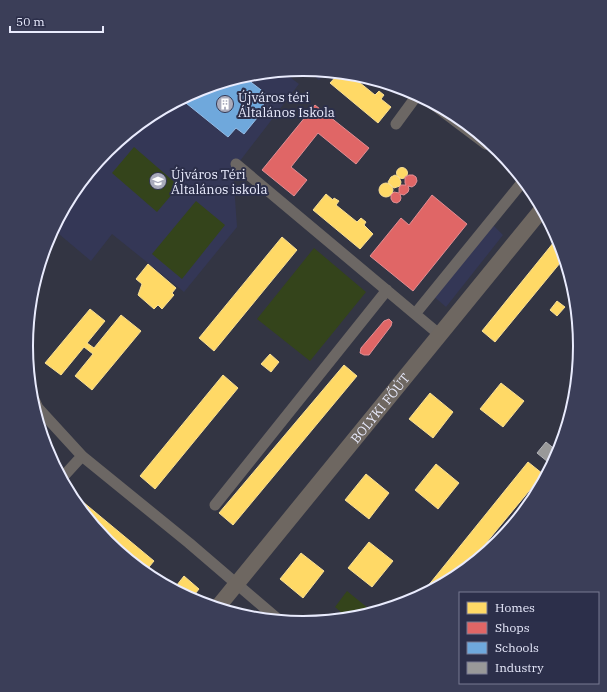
<svg xmlns="http://www.w3.org/2000/svg" width="607" height="692" viewBox="0 0 607 692" font-family="'IBM Plex Serif',serif">
<style>
.built{fill:#343756}
.green{fill:#34441b}
.homes{fill:#ffd966;stroke:#f8de93}
.shops{fill:#e06666;stroke:#e38e93}
.schools{fill:#6fa8dc;stroke:#94bce6}
.industry{fill:#999;stroke:#b1b2b7}
.lines{fill:none;stroke-linecap:round;stroke-linejoin:round}
.minor{stroke:#6c6764;stroke-width:11}
.secondary{stroke:#6e6761;stroke-width:16}
.labels{text-anchor:middle;dominant-baseline:central;stroke-width:4;stroke-linejoin:round;paint-order:stroke}
.poi-label{font-size:13px;fill:#e9ebfd;stroke:#2c2f4a;text-anchor:start}
.street-label{font-size:13px;fill:#e9ebfd;stroke:#2c2f4a}
.rim{fill:none;stroke:#e9ebfd;stroke-width:2}
</style>
<rect width="100%" height="100%" fill="#333543"/>
<!-- built -->
<path class="built" d="M305 69 326 71 319 80Z
M282 71 299 84 233 170 237 227 184 292 112 234 91 261 53 229 73 192 107 150 150 115 198 90 250 74Z
M490 222 503 235 446 307 431 294Z"/>
<!-- green -->
<path class="green" d="M134 147 179 186 157 212 112 173Z
M196 201 225 225 182 279 152 254Z
M314 248 366 292 310 361 257 319Z
M347 591 374 613 357 618 349 619 335 607Z"/>
<!-- homes -->
<path class="homes" d="M340 72 355 74 356 75 354 78 375 95 379 91 384 95 381 99 391 107 378 123 330 83Z
M396.5 173a5.5 5.5 0 1 1 11 0a5.5 5.5 0 1 1-11 0Z
M395 175 399 177 401 182 400 186 394 188 389 184 388 182 391 177Z
M379 190a7 7 0 1 1 14 0a7 7 0 1 1-14 0Z
M326 194 333 200 334 198 339 201 336 205 357 222 361 218 366 222 364 225 373 234 360 249 313 210Z
M282 237 297 250 214 351 199 338Z
M558 237 565 257 495 342 482 331Z
M148 264 176 288 172 293 174 295 162 309 158 305 154 309 138 295 142 284 136 279Z
M557 301 565 307 557 316 550 310Z
M90 309 105 321 87 343 94 348 121 315 141 331 92 390 75 376 93 354 84 347 61 375 45 363Z
M581 346 580 355 576 352Z
M270 354 279 362 271 372 261 364Z
M344 365 357 376 233 525 219 513Z
M223 375 238 388 155 489 140 476Z
M501 383 524 401 503 427 480 409Z
M430 393 453 412 433 438 409 419Z
M528 462 543 474 491 537 463 572 457 577 419 597Z
M436 464 459 483 438 509 415 490Z
M366 474 389 493 369 519 345 500Z
M77 497 154 561 144 573 107 542 74 501Z
M369 542 393 561 372 587 348 568Z
M301 553 324 571 303 598 280 579Z
M184 576 199 589 191 599 173 590Z"/>
<!-- shops -->
<path class="shops" d="M315 105 369 148 356 164 318 133 291 167 307 180 294 196 262 170Z
M409 175H413L416 177 417 181 415 185 412 187 408 186 409 189 408 192 404 195 400 194 401 198 400 201 397 203 393 202 391 199V195L394 192 399 193V188L401 185H406L405 183V177Z
M432 195 467 224 413 291 370 256 401 218 409 225Z
M389 319 392 322 391 326 375 347 369 355H364L360 353 361 348 384 321Z"/>
<!-- schools -->
<path class="schools" d="M243 76 265 93 259 101 266 107 244 134 236 128 228 137 181 99 198 90Z"/>
<!-- industry -->
<path class="industry" d="M546 442 557 451 548 462 537 453Z"/>
<g class="lines">
<!-- minor -->
<path class="minor" d="M421 95 486 144 489 141
M396 124 418 94
M236 164 440 335
M415 314 524 180
M31 393 38 408 82 456 189 543 280 621
M61 479 82 456
M215 505 387 290"/>
<!-- secondary -->
<path class="secondary" id="s1" d="M217 608 543 208"/>
</g>
<!-- icons -->
<defs>
<g id="building-disc" transform="scale(0.9)"><circle r="9.5" fill="#a9abbc" stroke="#2c2f4a"/><path d="M-4-6H4V6H1V3H-1V6H-4ZM-2.5-4.3h1.7v1.8h-1.7ZM.8-4.3h1.7v1.8H.8ZM-2.5-1h1.7V.8h-1.7ZM.8-1h1.7V.8H.8Z" fill="#fff"/></g>
<g id="school-disc" transform="scale(0.9)"><circle r="9.5" fill="#a9abbc" stroke="#2c2f4a"/><path d="M0-5L7-2L0 1L-7-2ZM-4 1L0 2.5L4 1V4Q0 6-4 4Z" fill="#fff"/></g>
</defs>
<g fill-rule="evenodd">
<use href="#building-disc" x="225" y="104"/>
<use href="#school-disc" x="158" y="181"/>
</g>
<g class="labels">
<!-- poi labels -->
<g class="poi-label">
<text x="238" y="97">Újváros téri<tspan x="238" dy="15">Általános Iskola</tspan></text>
<text x="171" y="174">Újváros Téri<tspan x="171" dy="15">Általános iskola</tspan></text>
</g>
<!-- street labels -->
<g class="street-label">
<text stroke="none"><textPath href="#s1" startOffset="258">BOLYKI FŐÚT</textPath></text>
</g>
</g>
<!-- crop -->
<path d="M0 0H607V692H0ZM33 346a270 270 0 1 1 540 0a270 270 0 1 1-540 0Z" fill="#3b3e58" fill-rule="evenodd"/>
<path class="rim" d="M33 346a270 270 0 1 1 540 0a270 270 0 1 1-540 0Z"/>
<!-- legend -->
<rect x="459" y="592" width="140" height="92" fill="#2c2f4a" stroke="#787a92"/>
<rect x="467" y="602" width="20" height="12" fill="#ffd966" stroke="#787a92"/>
<text x="495" y="612" font-size="12" fill="#e9ebfd">Homes</text>
<rect x="467" y="622" width="20" height="12" fill="#e06666" stroke="#787a92"/>
<text x="495" y="632" font-size="12" fill="#e9ebfd">Shops</text>
<rect x="467" y="642" width="20" height="12" fill="#6fa8dc" stroke="#787a92"/>
<text x="495" y="652" font-size="12" fill="#e9ebfd">Schools</text>
<rect x="467" y="662" width="20" height="12" fill="#999999" stroke="#787a92"/>
<text x="495" y="672" font-size="12" fill="#e9ebfd">Industry</text>
<!-- scale -->
<path d="M10 26v6h93v-6" fill="none" stroke="#e9ebfd" stroke-width="2"/>
<text x="16" y="26" font-size="12" fill="#e9ebfd" stroke="#2c2f4a" stroke-width="3" paint-order="stroke">50 m</text>
</svg>
